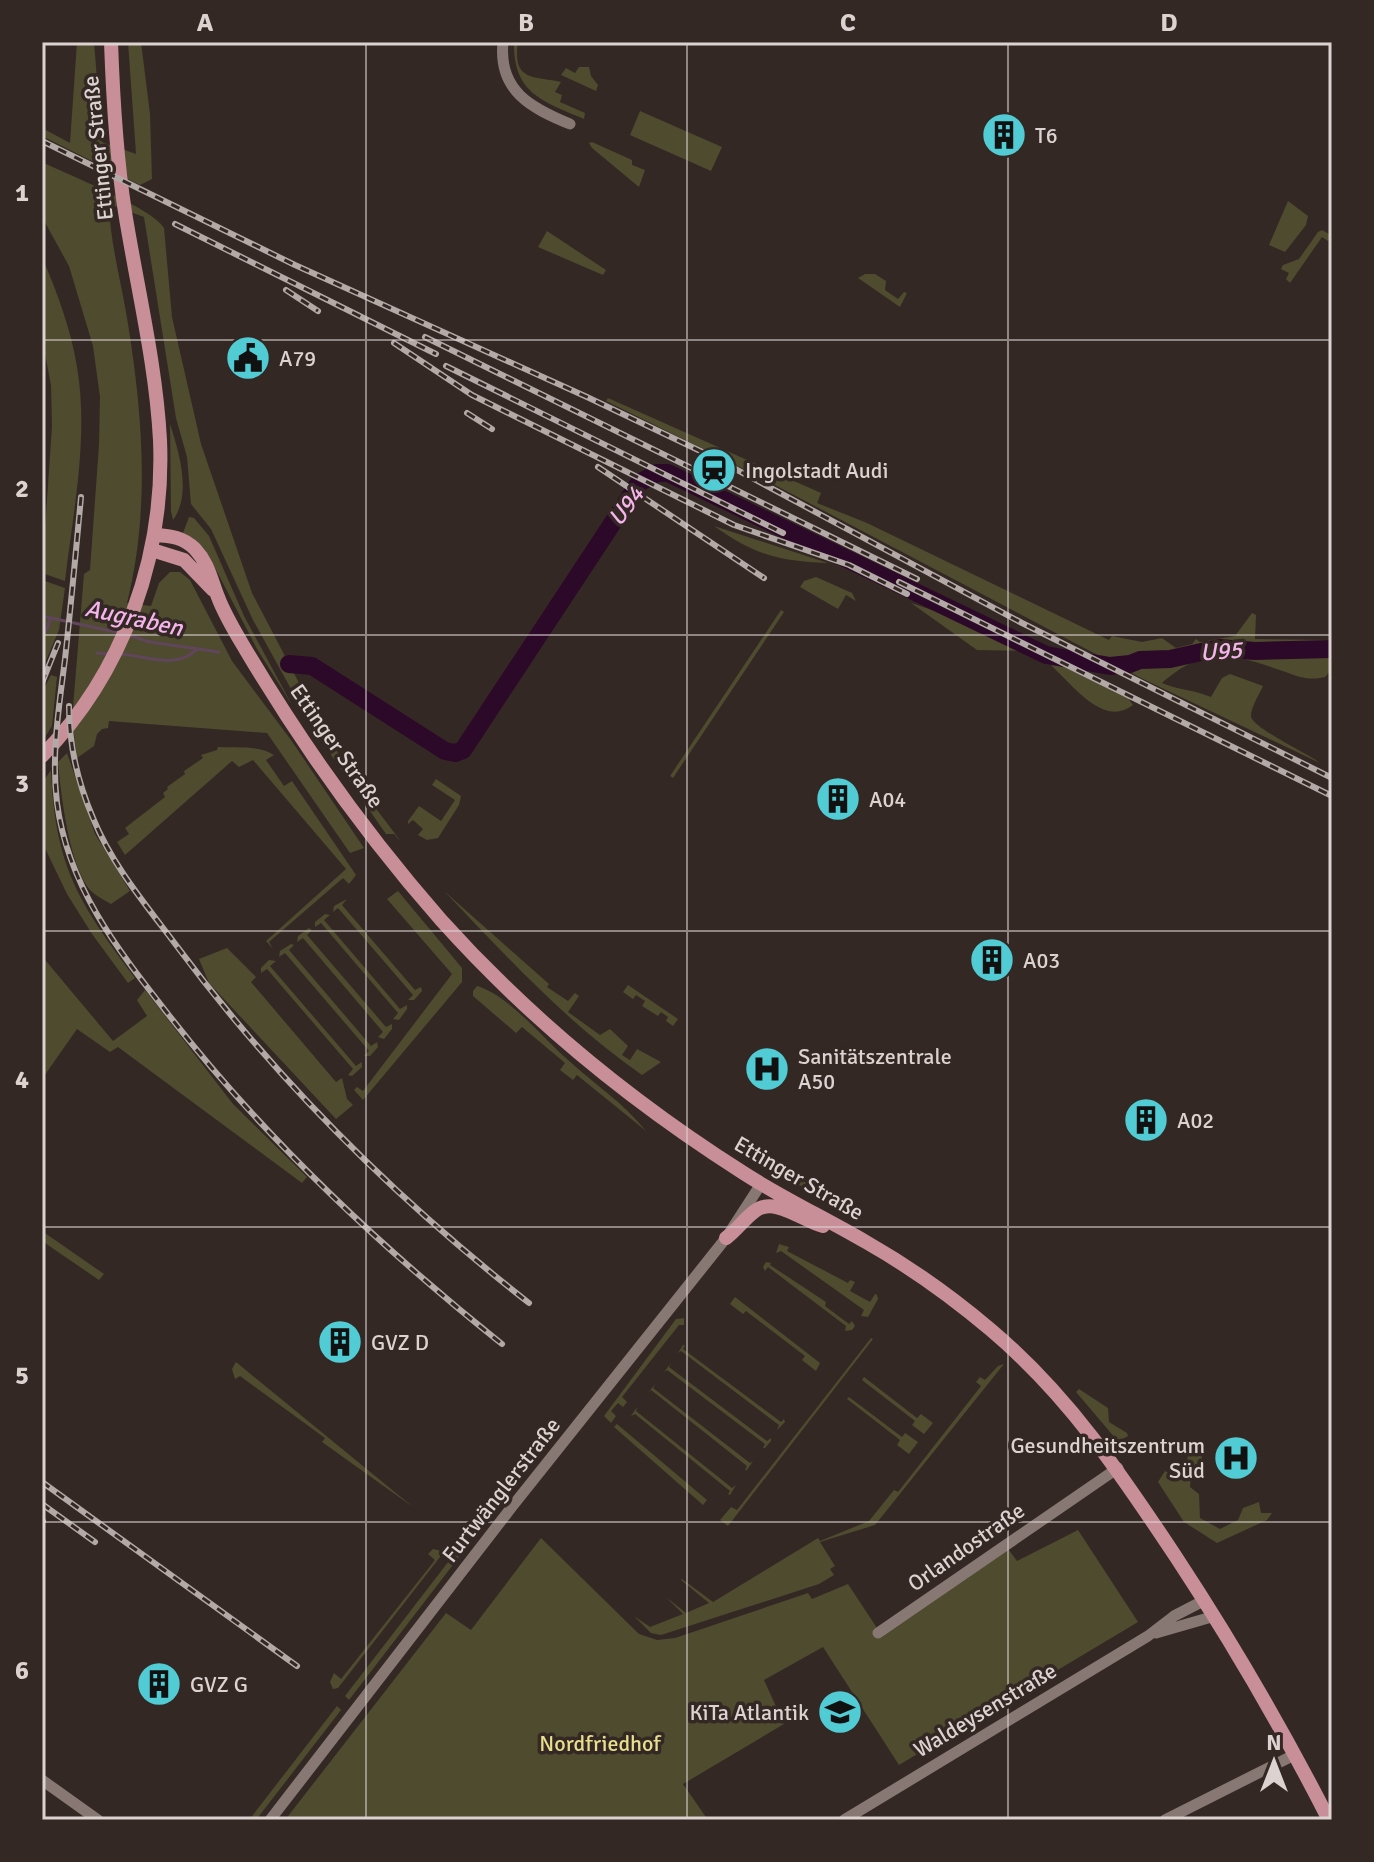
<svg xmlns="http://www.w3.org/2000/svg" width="1374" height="1862" viewBox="0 0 1374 1862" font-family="Signika,sans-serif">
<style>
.green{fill:#4e4b2e}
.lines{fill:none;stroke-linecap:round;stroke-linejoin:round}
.stream{stroke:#61465b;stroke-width:3}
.river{stroke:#2c0928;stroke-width:18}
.minor{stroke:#877874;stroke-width:11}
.major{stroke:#c88f99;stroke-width:14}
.rail-casing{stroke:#b3a9a7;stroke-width:6}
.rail{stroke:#342824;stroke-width:3;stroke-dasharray:9;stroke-linecap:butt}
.grid{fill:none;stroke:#dcd3d1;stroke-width:2;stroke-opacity:0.55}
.labels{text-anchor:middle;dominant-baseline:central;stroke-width:7;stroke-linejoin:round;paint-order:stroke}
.poi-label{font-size:22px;fill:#dcd3d1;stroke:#342824;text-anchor:start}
.street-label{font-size:22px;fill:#dcd3d1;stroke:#342824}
.park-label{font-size:22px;fill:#e8df8e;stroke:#342824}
.water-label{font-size:24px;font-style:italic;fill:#f5b4eb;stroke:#342824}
.neatline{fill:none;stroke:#dcd3d1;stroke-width:3}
.grid-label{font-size:26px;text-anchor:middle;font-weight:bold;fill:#dcd3d1}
</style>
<rect width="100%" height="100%" fill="#342824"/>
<!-- green -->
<path class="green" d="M77 42H94L102 142 136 154 128 42H141L150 114 152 179 140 185 42 136V128L70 143Z
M514 42H518C512 82 534 76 561 82L555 92 562 95 560 102 585 113 584 119C542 101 513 93 514 42Z
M579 67H589L591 76 598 85 596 91 561 75 566 68 575 73Z
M640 111 722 147 711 171 630 135Z
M592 142 632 160V165L645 170 639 187 592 148 589 143Z
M42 162C66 174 153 208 164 228L172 317 201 444 252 593 322 727 356 782 402 843 394 834H386L313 729 253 620 211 529 191 504 187 457 176 418 144 217 109 204C110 243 122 285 128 324 143 417 150 511 127 603L151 606 159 583 170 572H180L190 580 232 661 291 740 364 848 350 853 267 733 109 721 108 728 102 729 97 734 94 746 77 758 72 719 84 574 90 570 99 445 100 397 93 346 69 266 42 217Z
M1288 201 1308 216 1306 225 1285 252 1269 245Z
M1322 230 1329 234 1330 239 1328 241 1322 237 1290 283 1286 279 1289 273 1281 269 1283 265 1299 259 1318 232Z
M547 231 606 270 603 275 538 247Z
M42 257C57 292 71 329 77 367 89 437 73 512 65 581L42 573 52 426 51 385 42 339Z
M865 274H875L886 281 885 290 898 299 904 292 907 293 900 307 858 278Z
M608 398 821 493 817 503 867 523 1109 640 1112 636 1142 642 1162 638 1176 648 1192 644 1196 639 1200 642 1235 636 1252 613 1256 615 1255 639 1326 640 1332 650V669L1325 677C1309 681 1298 677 1283 671 1233 654 1205 645 1162 683 1179 690 1194 690 1211 697L1222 678 1230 674 1263 686C1259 695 1251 707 1251 716 1252 728 1307 753 1320 763L1143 679 756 475 606 401Z
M170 424C179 452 192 494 173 520L171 511Z
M189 517 194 518 209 536 244 616 292 705 257 649 213 564 207 555 183 533Z
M714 526 828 563C778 561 755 555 714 526Z
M816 577 852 593 856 601 846 595 838 609 800 587 804 581Z
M42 580 65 588 59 630 42 670Z
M911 603 980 626 1128 698 1133 705C1098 732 1063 669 1036 653L1026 651 977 650Z
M781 610 784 612 673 778 670 776Z
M51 675 57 677 52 726 42 742V692Z
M218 747C236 748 259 745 274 755L266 760 284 786 292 781 356 875 349 884 343 878 269 942 273 949 266 941 346 869 253 760 239 767 232 761 125 855 117 842 129 834 125 828 165 797 163 793 168 789 167 787 185 774 184 771 203 758 201 755 217 750Z
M67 753 95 834 130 891 111 904C104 900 96 896 90 890 69 865 61 795 58 762Z
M51 770C55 867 79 903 135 978L128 983 92 934 67 894 42 842V783Z
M436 779 461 796 459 805 438 838 427 840 418 835 423 829 413 820 408 824V821L419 806 441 821 455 800 432 785Z
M398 891 462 968V982L363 1100 354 1090 357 1087 363 1091 452 974 387 899Z
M444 891 549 984 547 987 568 1001 575 993 579 996 568 1012 600 1035 610 1029 628 1046 622 1055 630 1060 637 1049 661 1062 642 1075C567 1023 507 957 444 891Z
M347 899 342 905 415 990 421 987 422 991 414 1000H408L413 995 338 908 333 912 334 906Z
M325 914 330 915 324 920 400 1009 407 1005V1009L399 1020 393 1019 398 1013 321 923 315 927V922Z
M309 928 312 930 307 935 386 1027 392 1024V1029L384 1039 378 1037 383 1032 303 938 297 942 298 936Z
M291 944 294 945 289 950 371 1046 377 1042 378 1047 370 1056H364L369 1051 285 953 279 957 280 951Z
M227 948 256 977 251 982 336 1082 342 1078 347 1099 353 1105 336 1119 209 983 199 959Z
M42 952 46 961 113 1041 147 1016 137 1000 145 990 233 1104 307 1177 302 1183 118 1047 110 1052 77 1029 42 1079Z
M269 960 276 961 270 966 356 1066 362 1062V1067L352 1076 348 1075 353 1069 267 969 261 973V968Z
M628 985 678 1019 673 1026 666 1021 668 1017 661 1012 658 1016 642 1006 645 1001 636 995 633 999 623 992Z
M477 986C507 994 544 1039 568 1060 594 1084 624 1103 646 1131L577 1075 573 1080 560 1070 565 1063 522 1027 516 1033 473 996V991Z
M758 1154 854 1211 857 1219 787 1178Z
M42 1231 104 1274 99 1280 42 1241Z
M779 1244 789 1247 787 1251 848 1283 850 1280 855 1282 850 1291 870 1302 875 1294 877 1295 878 1299 868 1317 861 1316 864 1310 781 1251 776 1253Z
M766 1262 771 1263 770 1265 826 1302 825 1306 849 1324 852 1321 855 1326 852 1330 845 1331 846 1326 768 1267 765 1271 763 1267Z
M735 1297 820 1363 816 1371 802 1360 805 1356 746 1311 743 1314 730 1304Z
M684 1318V1325H679L622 1397 627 1402 623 1407 618 1403 611 1411 616 1416 611 1423 604 1416 676 1319Z
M871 1338 873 1339 728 1526 720 1520 731 1507 737 1510Z
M683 1345H685L683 1349 781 1422 784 1419 785 1422 777 1430 779 1425 681 1351 678 1353Z
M236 1362 413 1507 322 1442 325 1438 240 1376 235 1379 232 1369Z
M671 1363 669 1367 767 1441 771 1438V1441L765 1448H763L765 1444 667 1370 664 1372Z
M1004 1364 875 1525 820 1542 835 1566 830 1569 834 1575 819 1584 661 1635 651 1633 634 1616 650 1627 683 1614 666 1597 686 1613 709 1603 681 1580 682 1579 713 1602 818 1538 820 1541 869 1521 894 1490 898 1492 981 1386 976 1382 980 1377 985 1380 998 1366Z
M864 1377 917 1418 921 1414 933 1423 924 1434 912 1425 915 1421 862 1380Z
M655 1384 653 1388 750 1463 753 1461 747 1470H745L747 1466 651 1390 648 1393Z
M1079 1389 1108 1408 1109 1422 1127 1433 1128 1436 1121 1440 1129 1450 1127 1452 1076 1392Z
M849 1397 902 1437 905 1433 918 1442 909 1454 897 1445 900 1440 847 1399Z
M637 1407 636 1411 732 1488 736 1485 730 1495 728 1494 730 1491 635 1414 631 1416Z
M617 1424 707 1500 703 1505 614 1427Z
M1194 1445 1202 1449V1462L1192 1466 1190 1487 1199 1494 1200 1518 1220 1529 1238 1520 1243 1508 1259 1502 1261 1513H1272L1267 1520 1217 1543 1184 1522 1158 1482 1165 1471 1176 1477 1187 1472 1188 1449Z
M1078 1530 1138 1622 899 1765 823 1647 764 1680 784 1724 683 1784 708 1820H285L446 1613 471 1630 541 1538 639 1634 657 1640 675 1638 808 1593 812 1599 848 1584 877 1628 1003 1542 1017 1561Z
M433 1549 441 1551 440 1557 338 1688 333 1689 330 1682 334 1673 341 1679 435 1560 428 1554Z
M455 1553 459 1557 349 1700 345 1696Z
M337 1706 341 1710 256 1820H249Z"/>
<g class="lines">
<!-- stream -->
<path class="stream" d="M42 616 120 633
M42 635 47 629 50 619
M128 635 150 642 219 652
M97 653 109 654
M121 654C146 656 177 670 197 649
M1152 660 1170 659 1219 648 1276 652 1332 649
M289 664H299"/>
<!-- river -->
<path class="river" d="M289 664 312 666 445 751 455 753 463 750 639 483 657 473H668L1046 655 1110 666 1130 664 1140 660 1170 659 1219 648 1255 651 1332 649"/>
<!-- minor -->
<path class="minor" d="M503 42C498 91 531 108 570 124
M878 1633 1118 1468
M1156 1633 1215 1616
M42 1780 98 1820
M270 1820 511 1508 726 1238 761 1184
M844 1820 1148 1636 1174 1616 1205 1600
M1165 1820 1294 1755"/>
<!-- major -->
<path class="major" d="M155 535C171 536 183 537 195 549 209 564 211 580 218 597 225 616 237 635 247 652 303 746 369 838 441 920 528 1017 632 1102 742 1172 782 1198 825 1218 866 1242 910 1267 952 1297 991 1330 1068 1395 1121 1474 1176 1557 1232 1642 1283 1730 1329 1820
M152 550 184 560 213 590
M42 756C123 673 165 557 160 440 156 364 137 287 125 212 116 155 113 99 111 42
M726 1238C737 1230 744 1219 755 1211 774 1196 803 1221 823 1226"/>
<!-- rail casing -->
<g class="rail-casing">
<path id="rail" d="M42 141 295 265 587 397 715 458 1022 623 1332 778
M175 224 436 354
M286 290 318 311
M425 337 917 579
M394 343 472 395 734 525 849 565 907 594
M446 366 783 533
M467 413 492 429
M598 467 764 578
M81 497C76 551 71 605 65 659 59 707 51 755 57 803 68 887 118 950 168 1014 265 1139 379 1246 502 1344
M899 582 1332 796
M42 683 58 643
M69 706C69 745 78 783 93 818 112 865 146 905 176 945 277 1081 396 1199 529 1303
M42 1482 297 1666
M42 1504 95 1542
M42 1520 43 1521"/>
</g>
<!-- rail -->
<use href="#rail" class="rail"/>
</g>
<!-- grid -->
<path class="grid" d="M366 42V1820M687 42V1820M1008 42V1820M42 340H1332M42 635H1332M42 931H1332M42 1227H1332M42 1522H1332"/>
<!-- icons -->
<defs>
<g id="building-disc" transform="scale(2.3)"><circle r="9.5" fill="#51ccd4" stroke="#342824"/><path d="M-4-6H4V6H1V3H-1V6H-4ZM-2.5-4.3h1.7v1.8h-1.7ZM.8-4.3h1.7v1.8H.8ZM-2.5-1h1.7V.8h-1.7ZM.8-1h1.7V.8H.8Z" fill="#111"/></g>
<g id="civic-disc" transform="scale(2.3)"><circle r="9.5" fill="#51ccd4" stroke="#342824"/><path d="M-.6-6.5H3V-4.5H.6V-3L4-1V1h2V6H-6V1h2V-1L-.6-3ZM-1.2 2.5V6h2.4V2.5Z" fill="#111"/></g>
<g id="station-disc" transform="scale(2.3)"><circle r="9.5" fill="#51ccd4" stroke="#342824"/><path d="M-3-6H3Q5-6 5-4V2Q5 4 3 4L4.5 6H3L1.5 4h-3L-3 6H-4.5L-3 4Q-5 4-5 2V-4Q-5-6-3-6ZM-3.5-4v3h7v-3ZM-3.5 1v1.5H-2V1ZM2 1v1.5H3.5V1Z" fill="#111"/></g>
<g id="hospital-disc" transform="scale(2.3)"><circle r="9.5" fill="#51ccd4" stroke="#342824"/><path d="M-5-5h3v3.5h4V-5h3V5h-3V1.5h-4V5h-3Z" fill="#111"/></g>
<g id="school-disc" transform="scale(2.3)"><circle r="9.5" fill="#51ccd4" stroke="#342824"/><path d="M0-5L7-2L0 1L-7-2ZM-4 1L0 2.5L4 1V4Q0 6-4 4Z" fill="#111"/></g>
</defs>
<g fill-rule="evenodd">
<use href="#building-disc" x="1004" y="135"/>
<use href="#civic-disc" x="248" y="358"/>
<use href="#station-disc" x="714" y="470"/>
<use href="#building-disc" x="838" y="799"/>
<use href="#building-disc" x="992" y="960"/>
<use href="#hospital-disc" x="767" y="1069"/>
<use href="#building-disc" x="1146" y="1120"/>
<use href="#building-disc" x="340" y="1342"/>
<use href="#hospital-disc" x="1236" y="1458"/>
<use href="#building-disc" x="159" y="1684"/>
<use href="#school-disc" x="840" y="1712"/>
</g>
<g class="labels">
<!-- poi labels -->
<g class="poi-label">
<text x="1035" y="135">T6</text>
<text x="279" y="358">A79</text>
<text x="745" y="470">Ingolstadt Audi</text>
<text x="869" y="799">A04</text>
<text x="1023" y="960">A03</text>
<text x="798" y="1056">Sanitätszentrale<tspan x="798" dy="25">A50</tspan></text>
<text x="1177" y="1120">A02</text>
<text x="371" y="1342">GVZ D</text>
<text x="1205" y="1445" text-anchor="end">Gesundheitszentrum<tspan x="1205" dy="25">Süd</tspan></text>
<text x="190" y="1684">GVZ G</text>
<text x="809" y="1712" text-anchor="end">KiTa Atlantik</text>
</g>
<!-- street labels -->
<g class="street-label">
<text transform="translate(98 148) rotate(-96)">Ettinger Straße</text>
<text transform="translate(337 746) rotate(55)">Ettinger Straße</text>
<text transform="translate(799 1178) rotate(30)">Ettinger Straße</text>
<text transform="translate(501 1490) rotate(-52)">Furtwänglerstraße</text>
<text transform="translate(966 1547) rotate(-35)">Orlandostraße</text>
<text transform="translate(985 1710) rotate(-31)">Waldeysenstraße</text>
</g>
<!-- park labels -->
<g class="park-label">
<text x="600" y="1743">Nordfriedhof</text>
</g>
<!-- water labels -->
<g class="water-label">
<text transform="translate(626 506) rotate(-53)">U94</text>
<text transform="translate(134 618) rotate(12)">Augraben</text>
<text transform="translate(1221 651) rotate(-4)">U95</text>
</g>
</g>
<!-- border -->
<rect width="1374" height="1862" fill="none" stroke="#342824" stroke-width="88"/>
<!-- north arrow -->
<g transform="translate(1274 1762)" stroke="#342824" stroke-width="6" paint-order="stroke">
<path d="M0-6L14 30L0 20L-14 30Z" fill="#dcd3d1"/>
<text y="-12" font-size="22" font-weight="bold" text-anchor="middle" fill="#dcd3d1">N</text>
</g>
<rect x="44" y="44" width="1286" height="1774" class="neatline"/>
<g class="grid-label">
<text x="205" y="31">A</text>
<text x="526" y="31">B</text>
<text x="848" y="31">C</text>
<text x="1169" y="31">D</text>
<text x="22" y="201">1</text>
<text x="22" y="497">2</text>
<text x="22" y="792">3</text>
<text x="22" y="1088">4</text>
<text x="22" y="1384">5</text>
<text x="22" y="1679">6</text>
</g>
</svg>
